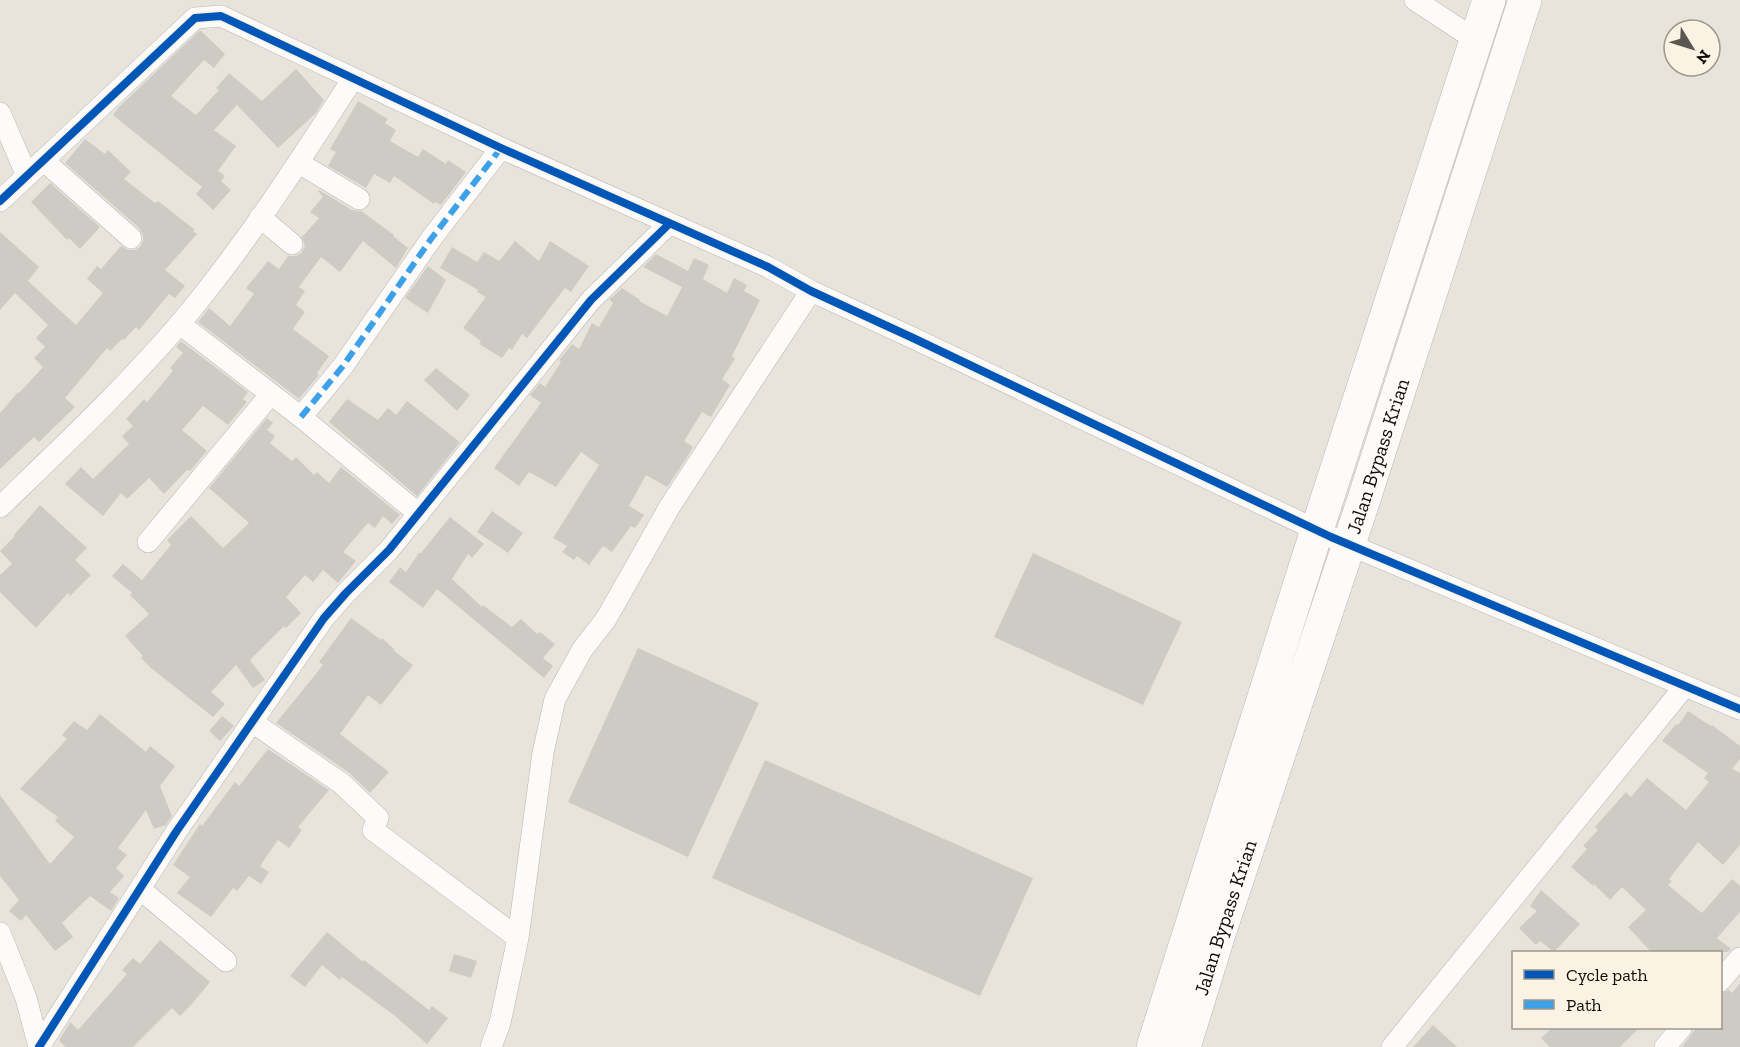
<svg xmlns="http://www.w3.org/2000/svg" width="1740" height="1047" viewBox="0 0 1740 1047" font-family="'Zilla Slab',serif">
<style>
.building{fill:#cecbc5}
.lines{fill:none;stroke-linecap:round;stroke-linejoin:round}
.minor-casing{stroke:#b9b5af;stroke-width:22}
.trunk-casing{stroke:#b9b5af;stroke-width:34}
.minor{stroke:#fcfbfa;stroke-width:21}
.trunk{stroke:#fcfbfa;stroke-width:33}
.quiet{stroke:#3da1e9;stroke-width:6;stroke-dasharray:12 6;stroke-linecap:butt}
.cycleway-casing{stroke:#faf3e4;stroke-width:11}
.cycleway{stroke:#0057b8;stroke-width:8}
.labels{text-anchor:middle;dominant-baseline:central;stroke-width:4.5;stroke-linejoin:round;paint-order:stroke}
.street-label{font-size:20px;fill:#0e0b07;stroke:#faf3e4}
</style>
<rect width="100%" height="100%" fill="#e8e4dc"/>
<!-- building -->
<path class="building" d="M200 30 225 54 214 68 204 60 171 96 196 115 219 90 216 88 229 73 262 101 296 69 324 100 316 113 278 148 237 105 214 130 236 146 218 171 225 176 221 181 231 190 213 210 196 194 202 187 113 115 119 107Z
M358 101 388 119 385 123 396 130 390 141 418 157 423 149 446 164 448 160 466 172 441 205 435 202 434 204 394 176 390 183 374 174 366 188 328 166 336 152 330 149Z
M85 139 105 154 108 150 131 172 124 179 155 203 158 201 195 230 193 231 197 234 165 270 185 286 175 298 169 294 139 330 136 327 124 340 122 339 110 351 107 348 65 398 75 407 39 442 34 437 0 469V413L18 392 19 393 43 367 34 358 45 347 36 338 48 325 15 293 0 310V232L39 267 28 281 76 325 103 293 87 279 97 266 101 269 121 246 128 250H134L140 247 143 241V235L139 228 65 163Z
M50 183 100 227 80 249 69 238 67 240 31 202Z
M319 190 352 210 361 211 394 235 393 236 408 248 396 268 363 241 340 272 321 257 299 287 305 291 296 305 305 312 293 329 329 356 317 373 319 375 299 399 198 322 209 308 230 326 254 294 246 288 268 261 279 269 288 256H296L301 253 305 246 302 237 319 218 310 212 323 197 318 191Z
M515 241 539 261 550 241 589 266 571 292 565 288 527 338 522 334 512 350 509 348 502 358 479 344 481 341 463 328 486 297 477 292 478 290 440 268 452 247 477 262 484 252 499 261Z
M656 254 688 271 694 258 709 265 703 279 727 293 734 278 747 285 744 291 760 300 732 356 735 359 722 379 730 385 711 417 702 412 684 441 693 447 686 459 667 487 646 475 629 506 644 515 635 528 631 526 612 552 603 546 589 565 577 556 574 560 562 552 567 546 553 538 599 465 581 452 556 487 529 472 519 486 494 468 541 403 530 395 540 383 545 387 561 362 559 360 572 344 579 349 592 323 599 327 613 303 609 300 622 288 640 300 639 301 667 316 682 287 643 267Z
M428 266 446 280 428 313 405 298Z
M181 341 248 392 243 399 247 402 228 425 203 406 182 430 207 451 190 471 187 470 164 494 149 478 127 499 121 493 103 516 65 484 81 467 93 479 129 444 122 436 133 426 126 419 144 399 147 402 173 371 170 368 183 353 176 347Z
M436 368 470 395 457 411 424 380Z
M347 399 378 420 388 408 396 415 407 401 460 442 417 496 329 422Z
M267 418 273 423 267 430 275 436 270 443 292 461 296 457 314 475 317 472 329 483 341 467 400 515 392 524 383 516 375 528 368 523 343 552 356 561 338 583 323 570 313 582 305 575 286 597 301 613 286 628 284 626 250 660 265 680 253 688 236 665 211 692 225 704 213 717 151 668 141 658 143 656 125 636 149 614 130 595 132 593 112 576 123 564 142 580 171 545 167 540 191 516 223 548 249 523 209 488Z
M40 505 87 548 75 560 91 575 70 596 68 593 36 628 0 592V575L12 564 0 551 15 536 14 535Z
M492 511 523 533 508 553 477 532Z
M450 517 484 544 472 558 468 554 452 579 482 607 483 605 512 627 521 619 537 634 540 632 555 644 543 658 553 666 544 678 437 589 423 608 389 582 400 567 406 572 419 553H421Z
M1033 553 1182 622 1143 705 994 637Z
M351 618 381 640 382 638 395 650 394 651 413 665 381 705 368 695 340 734 389 772 370 793 348 772 276 723 323 665 319 662Z
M638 648 759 703 688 857 568 802Z
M1688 711 1711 726 1712 725 1740 746V759L1732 769 1740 773V845L1723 865 1698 842 1669 879 1672 881 1668 885 1702 913 1732 879 1740 886V912L1717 938 1731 949 1728 952H1651L1628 927 1646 910 1622 887 1610 900 1594 884 1593 886 1571 867 1587 849 1583 846 1598 830 1595 827 1626 792 1631 797 1647 778 1686 810 1709 782 1704 778 1708 773 1662 741 1676 724 1678 725Z
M100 714 146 752 150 746 175 766 160 786 172 816 166 825 154 829 146 810 118 848 127 855 116 868 124 876 110 892 119 898 111 911 90 896 62 923 73 937 55 951 26 915 21 921 9 911 19 900 0 876V795L50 864 74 837 55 821 58 817 20 789 67 739 62 735 74 721 87 730Z
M222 716 234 726 220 741 209 731Z
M268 749 329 790 298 827 302 830 289 848 278 840 260 866 269 872 261 884 249 876 237 891 233 888 211 917 177 893 190 877 173 865 200 824 202 826 235 782 239 786Z
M765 760 1033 878 980 996 712 878Z
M1541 890 1580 924 1554 952 1540 941 1536 945 1519 928 1537 911 1530 906Z
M327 932 363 962 364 960 429 1010 432 1006 448 1018 427 1044 395 1016 342 977 340 980 322 965 305 987 290 976Z
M160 940 210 982 191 1005 180 1016 172 1008 133 1047H65L59 1040 69 1024 70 1022 78 1030 127 974 122 970 133 958 140 964Z
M454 954 477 961 471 978 449 971Z
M1740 983V1047H1682L1696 1028H1720V993L1729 990 1732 993Z
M1433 1025 1457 1047H1413Z
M1552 1028H1639L1620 1047H1550L1541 1038Z"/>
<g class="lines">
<!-- minor casing -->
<g class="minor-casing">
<path id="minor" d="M1415 0 1476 40
M0 113 27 176
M43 160 131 238
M299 163 359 199
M0 201 195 18 221 16 501 148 768 267 811 291 913 338 1331 537 1740 709
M260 217 292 244
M180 324 301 417 419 514
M301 417 343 366 431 239 501 148
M0 507C62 447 126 387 182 321 245 246 299 162 352 80
M148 542 270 395
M252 722 341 783 378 818 373 830 518 938
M140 889 226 961
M0 933 26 998 39 1047
M1720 981 1740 958
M39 1047 176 832 324 618 346 593 389 550 591 300 669 224
M491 1047 500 1023 518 938 543 753 555 699 582 650 606 619 670 506 811 291
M1392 1047 1685 686
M1665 1047 1681 1028"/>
</g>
<!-- trunk casing -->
<g class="trunk-casing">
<g id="trunk">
<path d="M1153 1047 1317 530 1489 0"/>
<path id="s1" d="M1184 1047 1218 937 1363 502 1525 0"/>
</g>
</g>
<!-- minor -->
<use href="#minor" class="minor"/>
<!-- trunk -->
<use href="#trunk" class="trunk"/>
<!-- quiet -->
<path class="quiet" d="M301 417 343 366 431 239 501 148"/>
<!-- cycleway casing -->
<g class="cycleway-casing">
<path id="cycleway" d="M0 201 195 18 221 16 501 148 768 267 811 291 913 338 1331 537 1740 709
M39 1047 176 832 324 618 346 593 389 550 591 300 669 224"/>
</g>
<!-- cycleway -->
<use href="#cycleway" class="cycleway"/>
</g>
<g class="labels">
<!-- street labels -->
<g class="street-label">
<text stroke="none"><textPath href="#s1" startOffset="622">Jalan Bypass Krian</textPath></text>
<text stroke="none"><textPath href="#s1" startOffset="136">Jalan Bypass Krian</textPath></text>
</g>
</g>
<!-- legend -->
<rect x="1512" y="951" width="210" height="78" fill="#faf3e4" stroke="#9c968c" stroke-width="1.5"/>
<rect x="1524" y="970" width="30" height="9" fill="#0057b8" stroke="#9c968c" stroke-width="1.5"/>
<text x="1566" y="981" font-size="18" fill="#0e0b07">Cycle path</text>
<rect x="1524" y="1000" width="30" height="9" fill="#3da1e9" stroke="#9c968c" stroke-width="1.5"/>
<text x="1566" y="1011" font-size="18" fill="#0e0b07">Path</text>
<!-- north arrow -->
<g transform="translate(1692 48) rotate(128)"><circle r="28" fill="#faf3e4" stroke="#9c968c" stroke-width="1.5"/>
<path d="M0-4.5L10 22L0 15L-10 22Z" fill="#5a5752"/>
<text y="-9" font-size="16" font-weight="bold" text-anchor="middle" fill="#0e0b07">N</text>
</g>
</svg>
